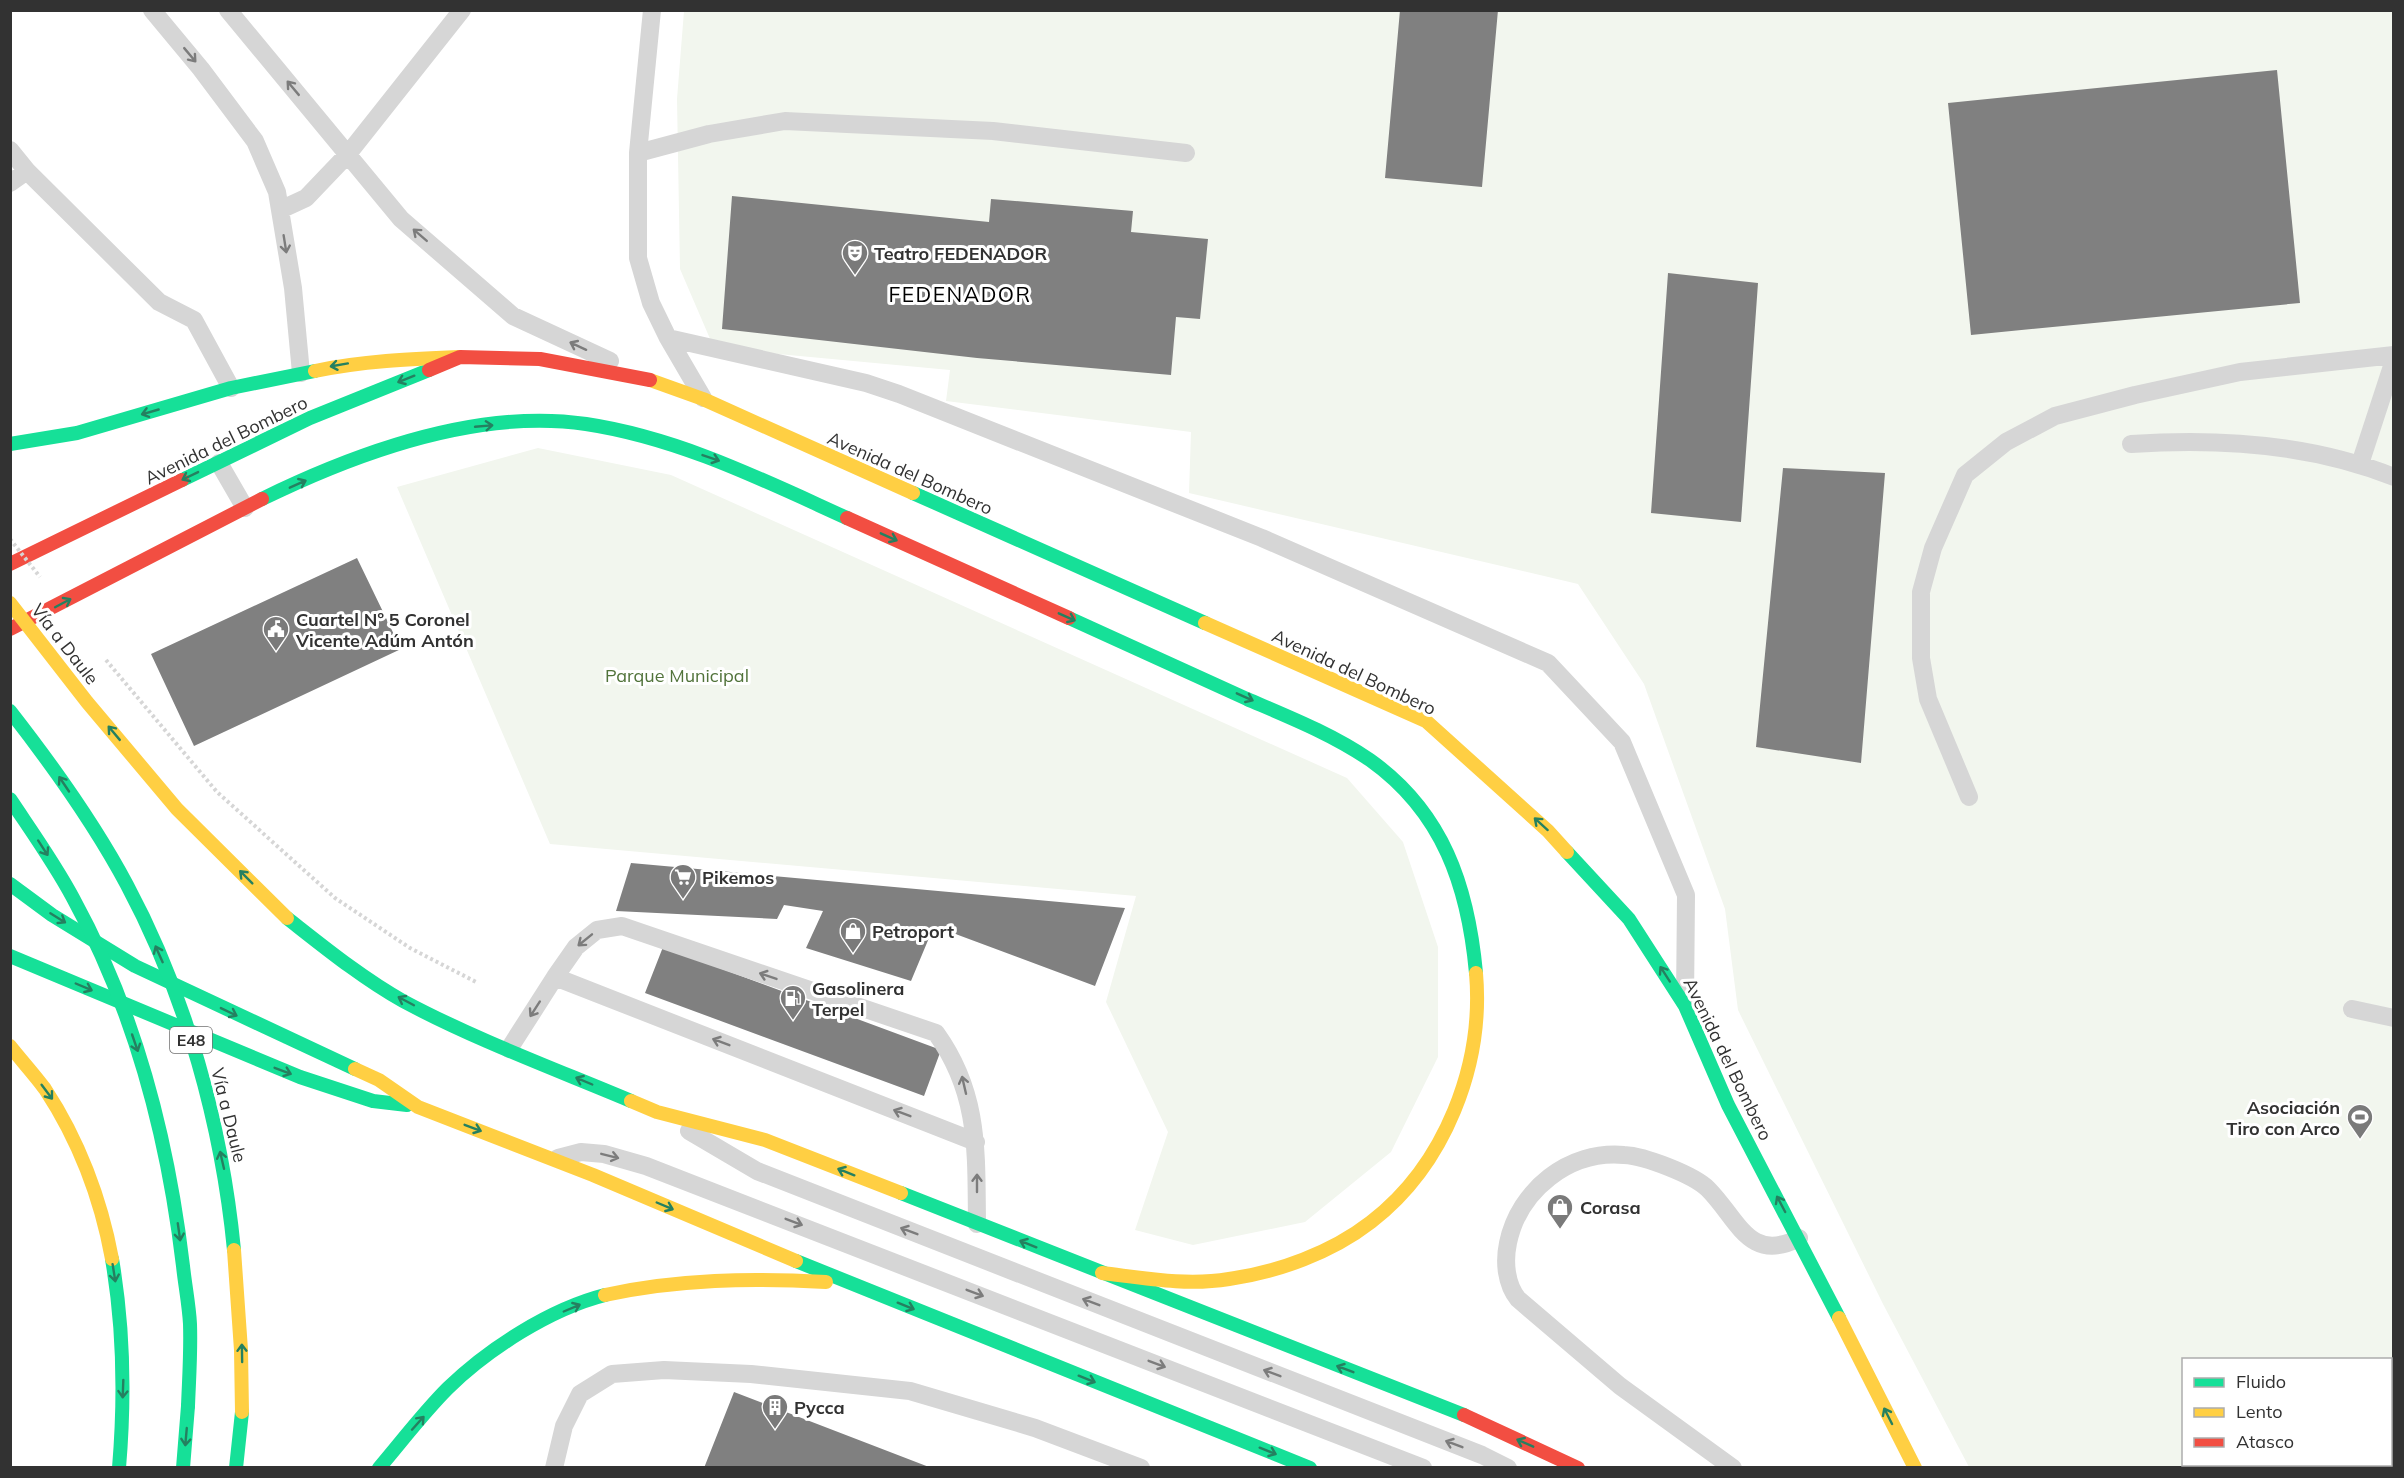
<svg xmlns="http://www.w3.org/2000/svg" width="2404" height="1478" viewBox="0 0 2404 1478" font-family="Mulish,sans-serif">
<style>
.green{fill:#f2f6ee;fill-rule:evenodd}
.building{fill:#808080}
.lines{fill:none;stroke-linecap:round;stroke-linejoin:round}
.lane{stroke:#d6d6d6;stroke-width:18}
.fast{stroke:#16e098;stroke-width:14}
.slow{stroke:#ffcf43;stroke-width:14}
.jam{stroke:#f24e42;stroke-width:14}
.path-bridge{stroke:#d6d6d6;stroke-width:4;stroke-dasharray:3 3;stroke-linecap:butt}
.fast-bridge{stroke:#16e098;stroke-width:14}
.slow-bridge{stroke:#ffcf43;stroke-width:14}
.oneway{stroke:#7c7c7c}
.oneway2{stroke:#258060}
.labels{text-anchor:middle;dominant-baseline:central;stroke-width:6;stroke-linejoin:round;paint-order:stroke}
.shield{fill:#fff;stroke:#707070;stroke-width:1.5}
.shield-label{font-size:16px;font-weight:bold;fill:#323232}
.poi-label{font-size:18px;font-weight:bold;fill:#323232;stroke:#fff;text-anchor:start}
.street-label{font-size:18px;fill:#323232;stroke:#fff}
.park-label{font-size:18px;fill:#51733a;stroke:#fff}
.quarter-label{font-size:21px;letter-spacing:1.5px;fill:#000;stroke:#fff}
</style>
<rect width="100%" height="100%" fill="#fff"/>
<!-- green -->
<path class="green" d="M684 11H2393V1467H1969L1883 1304 1738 1010 1725 909 1644 684 1578 584 1189 493 1191 432 946 401 950 370 714 348 680 269 677 99ZM2184 1360H2390V1464H2184Z
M538 448 671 475 1347 778 1403 842 1438 947V1057L1391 1152 1305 1222 1193 1245 1135 1230 1168 1132 1106 1002 1136 896 550 844 397 487Z"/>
<!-- building -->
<path class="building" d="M1400 10H1498L1482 187 1385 178Z
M2277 70 2300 303 1971 335 1948 103Z
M732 196 989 222 991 199 1133 211 1131 232 1208 239 1200 319 1176 317 1171 375 977 358 722 329Z
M1668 273 1758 283 1741 522 1651 513Z
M1783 468 1885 473 1861 763 1756 747Z
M357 558 401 649 194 746 151 654Z
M631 863 1125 908 1095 986 934 926 911 981 806 948 823 911 784 905 777 919 616 911Z
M663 947 941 1050 924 1096 645 993Z
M734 1392 929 1467V1468H704Z"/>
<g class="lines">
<!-- lane -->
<path class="lane" d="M152 10 201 69 255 141 277 192 293 288 301 373
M228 10 401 219 513 316 610 361
M652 10 638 153V258L651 303 668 338 703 398
M10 150 27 171 159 302 194 320 231 388
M638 153 709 134 785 121 993 131 1186 153
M10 183 27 171
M280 210 306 198 348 154 462 10
M668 338 866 383 899 394 1262 538 1548 663 1622 742 1686 895 1685 1002
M2131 444C2218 438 2312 444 2394 477
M219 463 245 508
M2360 464 2394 360
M1969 797 1928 699 1921 658V592L1933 548 1965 475 2006 442 2055 416 2135 395 2240 372 2394 355
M555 977 576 947 597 930 622 926 936 1033C980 1094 976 1153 977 1224
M2352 1009 2394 1018
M509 1049 555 977 976 1142
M689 1131 757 1171 1482 1455 1508 1468
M558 1158 581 1152 604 1154 646 1166 1423 1468
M554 1468 564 1426 580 1394 612 1374 664 1370 751 1374 910 1391 1035 1428 1141 1468
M1733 1468 1620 1386 1518 1299C1506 1284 1504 1262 1508 1243 1519 1190 1569 1150 1624 1155 1645 1156 1694 1175 1708 1189 1738 1219 1749 1264 1799 1238"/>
<!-- fast -->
<path class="fast" d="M10 444 77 433 231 388 315 371
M182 480 310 418 429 370
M913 493 1205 623
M262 499C358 452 478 408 586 424 679 438 763 480 847 518
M1069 618C1128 645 1188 672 1247 699 1289 717 1332 734 1370 760 1443 812 1468 886 1476 973
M1567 852 1629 919 1685 1006 1728 1105 1839 1318
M10 884 52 915 135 966 355 1069
M287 918C324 947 362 978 403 1001 476 1040 555 1069 631 1101
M10 956 300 1077 373 1101 407 1105
M901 1193 1464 1415
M112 1259C124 1329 125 1397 119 1468
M796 1261 1310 1468
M183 1468 188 1406
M236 1468 242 1412
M379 1468C402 1441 423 1413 448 1388 488 1349 550 1309 605 1295"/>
<!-- slow -->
<path class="slow" d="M315 371C362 361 410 359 459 357
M650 380 703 399 913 493
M1205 623 1426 721 1548 831 1567 852
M10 1046C21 1060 34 1074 45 1089 78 1139 101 1199 112 1259
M355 1069 379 1080 418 1107 593 1175 796 1261
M631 1101 657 1112 765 1140 901 1193
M1102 1273C1144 1278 1186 1286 1229 1279 1278 1272 1331 1253 1371 1222 1445 1165 1484 1065 1476 973
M605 1295C678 1279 751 1278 826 1282
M1839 1318 1915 1468"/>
<!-- jam -->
<path class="jam" d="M429 370 460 357 540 359 650 380
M847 518 1069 618
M10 564 182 480
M10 629 262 499
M1464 1415 1578 1468"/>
<!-- path-bridge -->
<path class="path-bridge" d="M10 539 40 577
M106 660 217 792 335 898 410 948 478 983"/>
<!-- fast-bridge -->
<path class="fast-bridge" d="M10 711C53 766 94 823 127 885 186 995 222 1126 234 1250
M10 799C32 832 55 864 73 898 135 1011 168 1139 183 1266 185 1285 189 1305 190 1324 191 1352 189 1379 188 1406"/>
<!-- slow-bridge -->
<path class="slow-bridge" d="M10 603 87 702 177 809 287 918
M234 1250 241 1350 242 1412"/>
</g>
<!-- one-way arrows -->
<defs><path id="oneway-shaft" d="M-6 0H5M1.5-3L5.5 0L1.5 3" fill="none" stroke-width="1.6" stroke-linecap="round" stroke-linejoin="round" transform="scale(1.5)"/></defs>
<g class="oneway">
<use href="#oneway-shaft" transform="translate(190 55) rotate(50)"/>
<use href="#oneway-shaft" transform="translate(293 88) rotate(-130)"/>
<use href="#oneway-shaft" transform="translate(420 235) rotate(-139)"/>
<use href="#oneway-shaft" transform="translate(285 244) rotate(81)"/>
<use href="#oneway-shaft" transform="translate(578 346) rotate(-155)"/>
<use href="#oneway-shaft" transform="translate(585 940) rotate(141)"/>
<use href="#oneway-shaft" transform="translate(768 976) rotate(-161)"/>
<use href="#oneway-shaft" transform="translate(535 1009) rotate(123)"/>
<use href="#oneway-shaft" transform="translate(721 1042) rotate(-159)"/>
<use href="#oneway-shaft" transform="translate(964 1085) rotate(-103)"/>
<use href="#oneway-shaft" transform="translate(902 1113) rotate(-159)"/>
<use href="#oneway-shaft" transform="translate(610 1156) rotate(14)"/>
<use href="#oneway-shaft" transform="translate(977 1183) rotate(-90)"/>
<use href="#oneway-shaft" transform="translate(794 1222) rotate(21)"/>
<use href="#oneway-shaft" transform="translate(909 1231) rotate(-159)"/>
<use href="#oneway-shaft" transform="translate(975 1293) rotate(21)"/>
<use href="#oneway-shaft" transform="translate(1091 1302) rotate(-159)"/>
<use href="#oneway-shaft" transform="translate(1157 1364) rotate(21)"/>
<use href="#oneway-shaft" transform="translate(1272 1373) rotate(-159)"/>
<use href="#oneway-shaft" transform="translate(1454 1444) rotate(-159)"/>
</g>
<g class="oneway2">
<use href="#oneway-shaft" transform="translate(339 365) rotate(170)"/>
<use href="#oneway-shaft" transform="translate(406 379) rotate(158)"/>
<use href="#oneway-shaft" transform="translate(150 412) rotate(164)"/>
<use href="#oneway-shaft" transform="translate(484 426) rotate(-5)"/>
<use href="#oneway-shaft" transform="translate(711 458) rotate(19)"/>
<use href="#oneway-shaft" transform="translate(190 476) rotate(154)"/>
<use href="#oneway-shaft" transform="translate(298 484) rotate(-24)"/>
<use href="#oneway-shaft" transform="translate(889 537) rotate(24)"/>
<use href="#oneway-shaft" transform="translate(63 603) rotate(-28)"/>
<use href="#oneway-shaft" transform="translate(1067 617) rotate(24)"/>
<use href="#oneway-shaft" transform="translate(1245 697) rotate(24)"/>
<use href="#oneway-shaft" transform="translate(114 733) rotate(-130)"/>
<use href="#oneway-shaft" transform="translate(64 784) rotate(-124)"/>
<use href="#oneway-shaft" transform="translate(1541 824) rotate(-138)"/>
<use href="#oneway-shaft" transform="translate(43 848) rotate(57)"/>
<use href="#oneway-shaft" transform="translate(246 877) rotate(-135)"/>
<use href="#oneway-shaft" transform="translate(58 918) rotate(32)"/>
<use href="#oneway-shaft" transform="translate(159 954) rotate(-114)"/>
<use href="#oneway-shaft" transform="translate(1665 974) rotate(-123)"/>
<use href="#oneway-shaft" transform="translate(84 987) rotate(23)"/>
<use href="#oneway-shaft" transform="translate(406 1001) rotate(-152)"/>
<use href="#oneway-shaft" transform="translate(229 1012) rotate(26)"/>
<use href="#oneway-shaft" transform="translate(135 1043) rotate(71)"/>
<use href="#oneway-shaft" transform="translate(283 1071) rotate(21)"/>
<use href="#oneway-shaft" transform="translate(584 1081) rotate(-157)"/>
<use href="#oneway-shaft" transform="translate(47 1092) rotate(53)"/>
<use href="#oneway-shaft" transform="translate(473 1128) rotate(21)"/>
<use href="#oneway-shaft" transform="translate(222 1160) rotate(-103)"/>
<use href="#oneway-shaft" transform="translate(846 1172) rotate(-158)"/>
<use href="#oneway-shaft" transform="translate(1781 1204) rotate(-118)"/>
<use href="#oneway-shaft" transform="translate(665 1206) rotate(23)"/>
<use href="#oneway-shaft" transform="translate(179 1232) rotate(82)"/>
<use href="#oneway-shaft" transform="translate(1028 1244) rotate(-158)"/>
<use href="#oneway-shaft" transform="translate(114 1273) rotate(81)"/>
<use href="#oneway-shaft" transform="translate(906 1306) rotate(22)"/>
<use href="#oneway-shaft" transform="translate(572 1308) rotate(-23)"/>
<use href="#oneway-shaft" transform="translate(242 1353) rotate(-91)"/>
<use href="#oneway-shaft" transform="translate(1345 1369) rotate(-159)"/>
<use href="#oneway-shaft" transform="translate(1087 1379) rotate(22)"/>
<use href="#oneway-shaft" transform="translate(123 1389) rotate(92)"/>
<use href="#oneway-shaft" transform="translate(1888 1416) rotate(-117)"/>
<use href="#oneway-shaft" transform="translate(418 1423) rotate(-48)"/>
<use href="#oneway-shaft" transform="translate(186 1437) rotate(95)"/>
<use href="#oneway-shaft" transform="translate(1525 1443) rotate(-156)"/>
<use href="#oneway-shaft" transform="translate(1268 1451) rotate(22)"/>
</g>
<!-- icons -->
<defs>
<g id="theatre-pin" transform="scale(1.35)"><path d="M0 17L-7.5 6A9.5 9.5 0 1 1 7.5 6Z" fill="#7a7a7a" stroke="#fff"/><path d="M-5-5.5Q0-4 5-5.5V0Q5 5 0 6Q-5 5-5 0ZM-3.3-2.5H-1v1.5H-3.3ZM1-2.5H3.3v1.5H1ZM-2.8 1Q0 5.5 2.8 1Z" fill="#fff"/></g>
<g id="civic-pin" transform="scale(1.35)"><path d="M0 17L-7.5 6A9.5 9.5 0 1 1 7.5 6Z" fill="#7a7a7a" stroke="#fff"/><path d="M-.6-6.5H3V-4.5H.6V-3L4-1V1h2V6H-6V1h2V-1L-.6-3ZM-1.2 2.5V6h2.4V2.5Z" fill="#fff"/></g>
<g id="supermarket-pin" transform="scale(1.35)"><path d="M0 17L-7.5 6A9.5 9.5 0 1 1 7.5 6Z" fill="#7a7a7a" stroke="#fff"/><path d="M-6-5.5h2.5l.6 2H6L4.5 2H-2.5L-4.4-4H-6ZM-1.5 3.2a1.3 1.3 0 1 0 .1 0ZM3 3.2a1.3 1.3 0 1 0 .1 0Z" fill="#fff"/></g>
<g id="shop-pin" transform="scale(1.35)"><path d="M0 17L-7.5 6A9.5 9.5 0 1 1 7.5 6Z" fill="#7a7a7a" stroke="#fff"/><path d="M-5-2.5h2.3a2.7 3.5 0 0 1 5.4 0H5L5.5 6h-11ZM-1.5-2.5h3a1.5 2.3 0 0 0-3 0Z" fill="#fff"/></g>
<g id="fuel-pin" transform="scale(1.35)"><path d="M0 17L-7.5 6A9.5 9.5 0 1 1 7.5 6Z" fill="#7a7a7a" stroke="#fff"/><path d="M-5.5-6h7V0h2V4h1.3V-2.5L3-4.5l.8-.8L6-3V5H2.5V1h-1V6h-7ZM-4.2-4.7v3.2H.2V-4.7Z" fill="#fff"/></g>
<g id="stadium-pin" transform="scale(1.35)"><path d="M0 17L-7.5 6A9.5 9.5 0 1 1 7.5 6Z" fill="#7a7a7a" stroke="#fff"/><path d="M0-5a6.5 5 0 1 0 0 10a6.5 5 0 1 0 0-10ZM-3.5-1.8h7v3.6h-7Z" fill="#fff"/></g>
<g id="building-pin" transform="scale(1.35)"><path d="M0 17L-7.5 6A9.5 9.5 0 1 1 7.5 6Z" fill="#7a7a7a" stroke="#fff"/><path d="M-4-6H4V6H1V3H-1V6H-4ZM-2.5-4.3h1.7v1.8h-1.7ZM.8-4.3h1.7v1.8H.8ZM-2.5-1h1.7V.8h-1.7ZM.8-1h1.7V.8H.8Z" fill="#fff"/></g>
</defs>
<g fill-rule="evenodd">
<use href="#theatre-pin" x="855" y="253"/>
<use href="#civic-pin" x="276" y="629"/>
<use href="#supermarket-pin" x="683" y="877"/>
<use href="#shop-pin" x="853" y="931"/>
<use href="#fuel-pin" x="793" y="998"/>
<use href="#stadium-pin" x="2360" y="1117"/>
<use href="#shop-pin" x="1560" y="1207"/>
<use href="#building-pin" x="775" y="1407"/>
</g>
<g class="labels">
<!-- shield labels -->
<rect class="shield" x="170" y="1027" width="42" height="26" rx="4.5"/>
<g class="shield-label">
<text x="191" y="1040">E48</text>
</g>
<!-- poi labels -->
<g class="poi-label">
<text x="874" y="253">Teatro FEDENADOR</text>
<text x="296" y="619">Cuartel Nº 5 Coronel<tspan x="296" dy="21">Vicente Adúm Antón</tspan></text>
<text x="702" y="877">Pikemos</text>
<text x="872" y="931">Petroport</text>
<text x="812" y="988">Gasolinera<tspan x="812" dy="21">Terpel</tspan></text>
<text x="2340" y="1107" text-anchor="end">Asociación<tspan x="2340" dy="21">Tiro con Arco</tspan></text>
<text x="1580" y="1207">Corasa</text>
<text x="794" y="1407">Pycca</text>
</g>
<!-- street labels -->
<g class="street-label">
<text transform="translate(226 440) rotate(-26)">Avenida del Bombero</text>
<text transform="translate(910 473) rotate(24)">Avenida del Bombero</text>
<text transform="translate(65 644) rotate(52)">Vía a Daule</text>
<text transform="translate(1354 672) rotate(25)">Avenida del Bombero</text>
<text transform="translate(1728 1059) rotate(64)">Avenida del Bombero</text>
<text transform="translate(229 1115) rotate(76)">Vía a Daule</text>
</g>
<!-- park labels -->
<g class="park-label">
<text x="677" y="675">Parque Municipal</text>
</g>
<!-- quarter labels -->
<g class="quarter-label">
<text x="960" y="294">FEDENADOR</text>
</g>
</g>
<!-- border -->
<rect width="2404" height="1478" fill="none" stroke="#323232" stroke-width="24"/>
<!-- legend -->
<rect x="2182" y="1358" width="210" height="108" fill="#ffffff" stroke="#adadad" stroke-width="1.5"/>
<rect x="2194" y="1378" width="30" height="9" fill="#16e098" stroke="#adadad" stroke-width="1.5"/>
<text x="2236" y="1388" font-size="18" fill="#323232">Fluido</text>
<rect x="2194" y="1408" width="30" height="9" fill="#ffcf43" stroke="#adadad" stroke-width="1.5"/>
<text x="2236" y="1418" font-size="18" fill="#323232">Lento</text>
<rect x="2194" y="1438" width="30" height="9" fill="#f24e42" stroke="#adadad" stroke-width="1.5"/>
<text x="2236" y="1448" font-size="18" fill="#323232">Atasco</text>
</svg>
